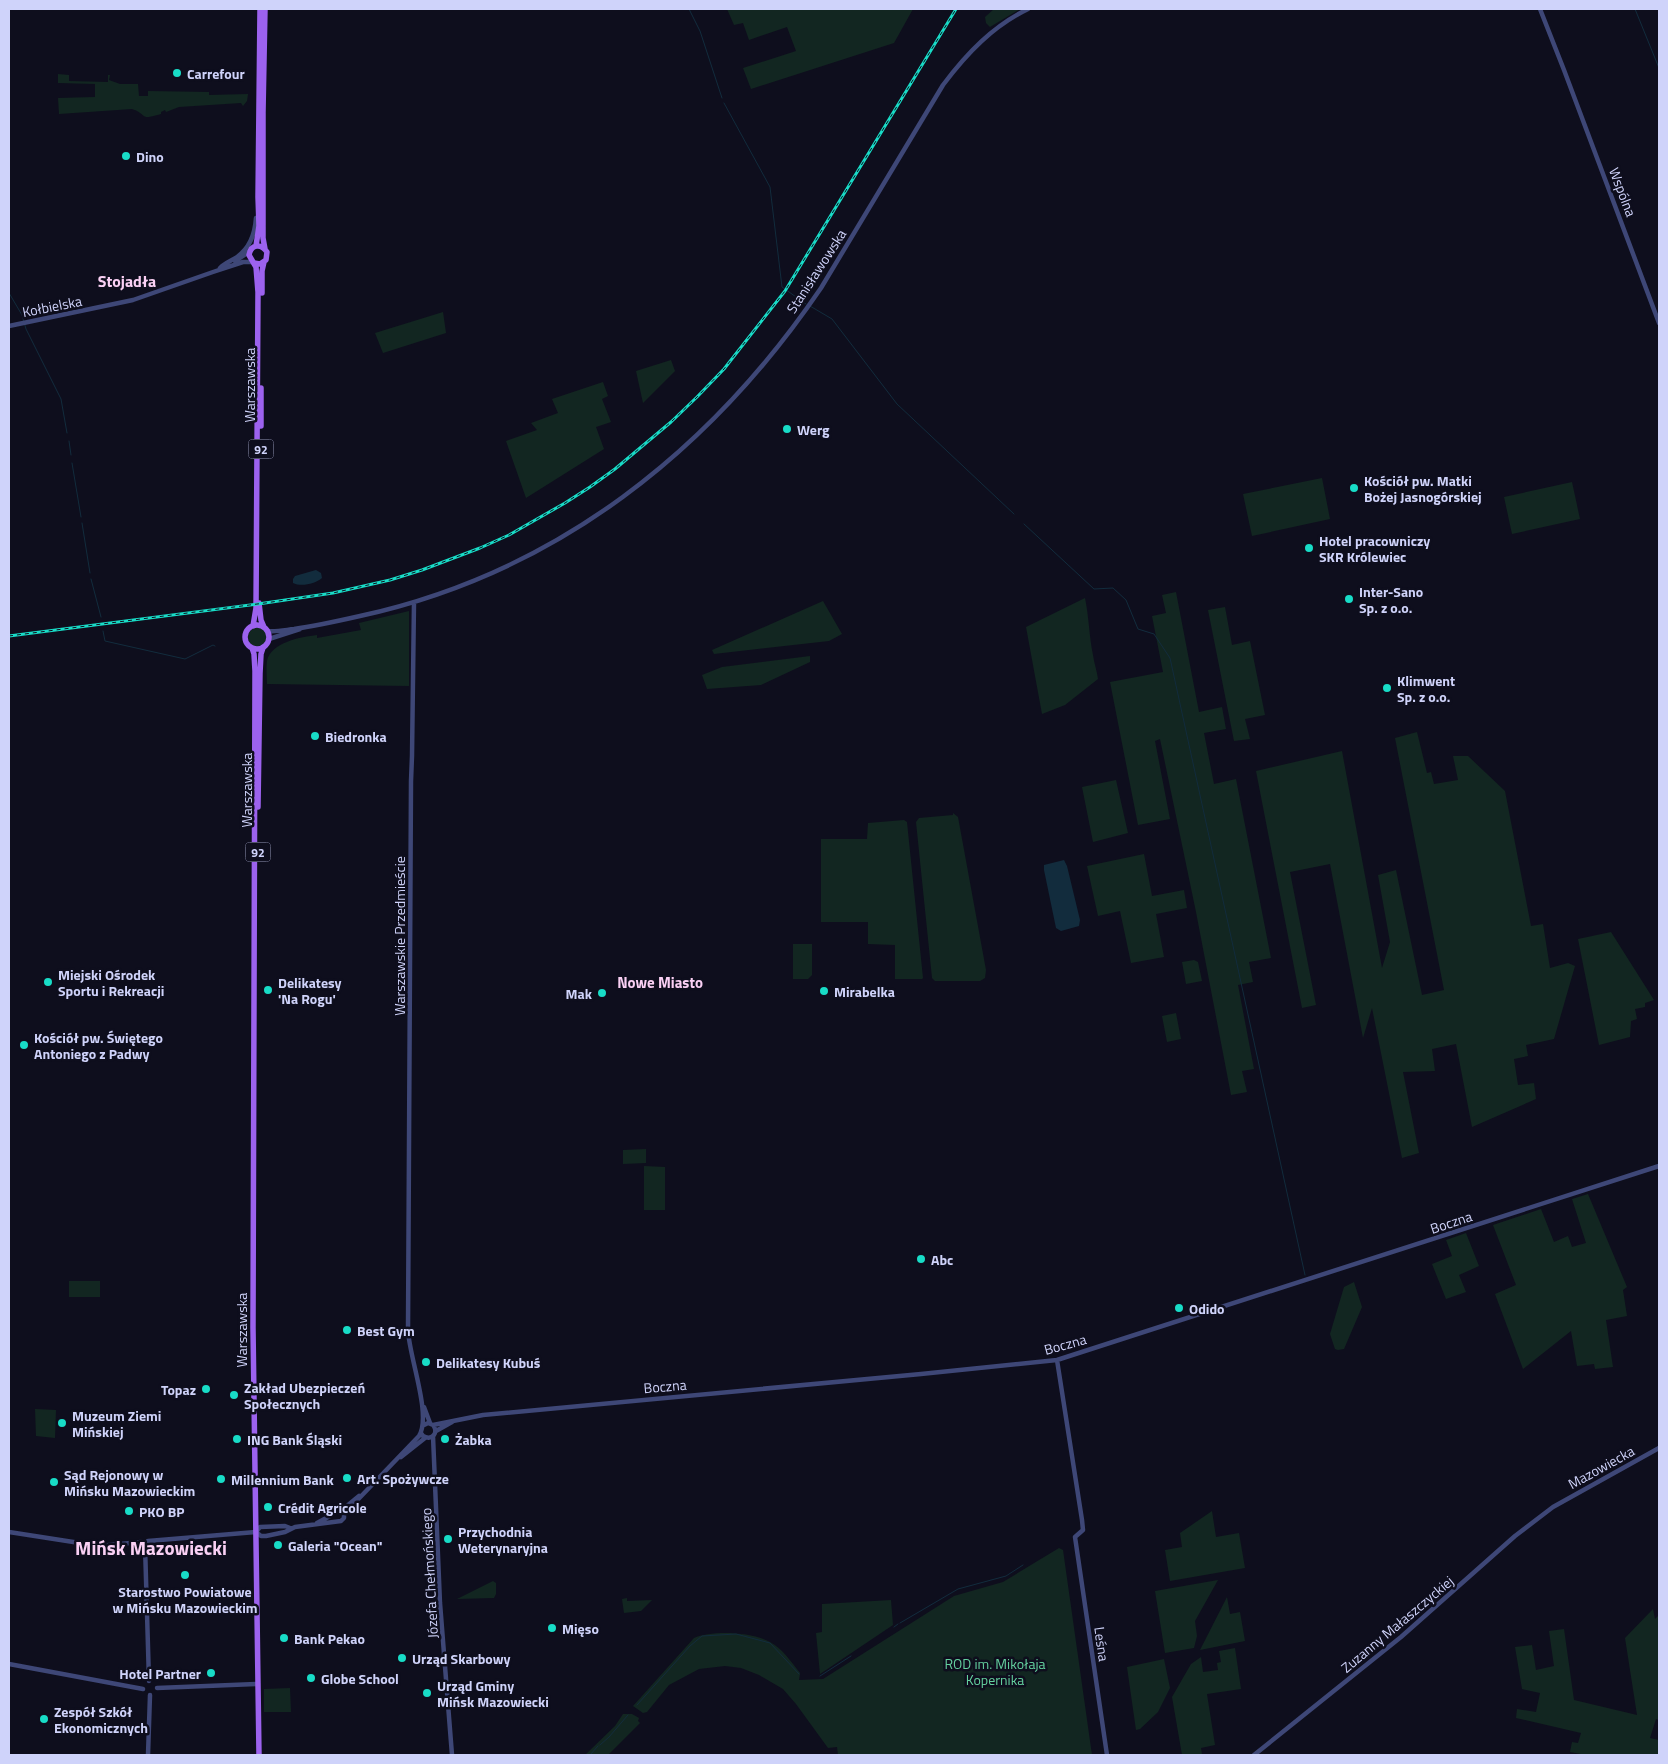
<svg xmlns="http://www.w3.org/2000/svg" width="1668" height="1764" viewBox="0 0 1668 1764" font-family="'Titillium Web',sans-serif">
<style>
.green{fill:#122621}
.water{fill:#122c3d}
.lines{fill:none;stroke-linecap:round;stroke-linejoin:round}
.stream{stroke:#122c3d;stroke-width:1}
.tertiary{stroke:#3e4777;stroke-width:4.5}
.primary{stroke:#9c62ee;stroke-width:5.5}
.rail-casing{stroke:#18dcc7;stroke-width:3}
.rail{stroke:#0e0e1d;stroke-width:1;stroke-dasharray:4;stroke-linecap:butt}
.poi-dot{fill:#18dcc7;stroke:#0e0e1d;stroke-width:2}
.labels{text-anchor:middle;dominant-baseline:central;stroke-width:5;stroke-linejoin:round;paint-order:stroke}
.shield{fill:#0e0e1d;stroke:#9598b8;stroke-width:1}
.shield-label{font-size:12px;font-weight:bold;fill:#cfd3fa}
.poi-label{font-size:14px;font-weight:bold;fill:#cfd3fa;stroke:#0e0e1d;text-anchor:start}
.street-label{font-size:14px;fill:#cfd3fa;stroke:#0e0e1d}
.park-label{font-size:14px;fill:#64d19f;stroke:#0e0e1d}
.neighbourhood-label{font-size:15px;font-weight:bold;fill:#fad0f4;stroke:#0e0e1d}
.quarter-label{font-size:16px;font-weight:bold;fill:#fad0f4;stroke:#0e0e1d}
.district-label{font-size:19px;font-weight:bold;fill:#fad0f4;stroke:#0e0e1d}
</style>
<rect width="100%" height="100%" fill="#0e0e1d"/>
<!-- green -->
<path class="green" d="M727 9H913L894 43 751 89 743 68 796 51 787 27 749 40 743 23 734 25Z
M994 9H1020L990 27 986 23 985 17Z
M58 74 69 75V81L108 82V75H110L109 80 120 84H138L139 96H148V91L209 92V95L248 94 247 101 243 106 241 103 179 107 166 112 165 110 161 112V114C138 121 148 114 132 109L59 114 58 98 95 97V84L58 83Z
M443 312 446 333 383 353 375 333Z
M671 360 675 371 643 403 636 371Z
M603 382 608 396 602 399 611 422 596 427 604 449 526 498 506 441 537 430 531 423 558 413 552 399Z
M1322 478 1330 519 1252 536 1243 494Z
M1572 482 1580 519 1512 534 1504 497Z
M1176 592 1199 712 1222 707 1226 729 1204 733 1214 784 1236 779 1271 958 1249 962 1253 982 1238 985 1254 1069 1242 1071 1247 1092 1231 1095 1196 912 1160 739 1155 741 1170 819 1138 825 1110 682 1163 672 1152 616 1166 613 1162 595Z
M1085 598C1089 617 1089 636 1093 655 1094 663 1097 671 1098 679L1065 705 1042 714 1026 627Z
M823 601 842 634 829 641 714 654 712 650Z
M1225 607 1232 645 1250 641 1265 715 1245 719 1250 739 1234 741 1208 610Z
M409 611V686L267 684C267 677 266 668 267 661 271 642 301 637 317 635V638L361 630 359 623Z
M248 637a10 10 0 1 1 20 0a10 10 0 1 1-20 0Z
M810 656V662L761 685 707 689 702 675 722 667Z
M1417 732 1427 773 1431 772 1434 784 1458 780 1453 756H1468L1505 791 1531 926 1543 924 1550 968 1568 963 1575 966 1554 1039 1526 1045 1528 1056 1514 1059 1518 1085 1534 1083 1536 1099 1472 1127 1456 1044 1432 1049 1435 1071 1403 1072 1419 1153 1402 1158 1372 1008 1363 1038 1330 864 1290 872 1316 1005 1302 1008 1256 771 1342 751 1382 968 1390 942 1378 875 1396 870 1422 995 1444 990 1395 738Z
M1116 780 1128 833 1093 842 1082 787Z
M953 813 958 817 986 970 985 978 980 981H935L932 978 916 822 919 818 953 815Z
M904 820 907 822 923 978 922 979H895V945L868 944V922H821V839H867L868 823Z
M1144 854 1152 896 1184 890 1187 908 1156 914 1164 957 1131 963 1120 911 1098 916 1087 866Z
M1611 932 1654 1000 1645 1003V1007L1635 1009 1637 1019 1631 1021 1630 1037 1599 1045 1578 939Z
M793 944H812V975L808 979H793Z
M1194 960 1198 962 1202 981 1186 984 1182 962Z
M1176 1013 1181 1039 1167 1042 1162 1016Z
M646 1149V1163L623 1164V1150Z
M644 1166 665 1167V1210H644Z
M1588 1194 1627 1287 1623 1290 1627 1316 1606 1320 1613 1367 1595 1369 1594 1364 1577 1366 1571 1331 1523 1369 1495 1294 1516 1285 1493 1225 1541 1209 1554 1242 1568 1236 1572 1247 1586 1243 1572 1199Z
M1466 1233 1479 1266 1459 1275 1466 1292 1446 1299 1432 1264 1452 1256 1446 1240Z
M69 1281H100V1297H69Z
M1354 1282 1362 1307 1344 1349 1338 1350 1335 1349 1330 1334 1344 1287Z
M35 1409 56 1410 55 1438 36 1436Z
M1212 1511 1216 1537 1239 1533 1245 1568 1170 1581 1165 1550 1182 1547 1180 1533Z
M1059 1548 1063 1550 1092 1755H838L837 1747 828 1748 796 1704 783 1689 759 1675 741 1668 725 1666 699 1669 669 1685 647 1712 643 1713 633 1706 694 1638C712 1630 753 1632 770 1642 782 1648 792 1663 800 1673L799 1680 823 1679 954 1596 1003 1582Z
M1218 1580 1195 1621 1197 1636 1194 1648 1165 1653 1155 1591Z
M493 1581 496 1583V1594L494 1598 457 1599Z
M1227 1597 1230 1614 1240 1612 1245 1641 1200 1650Z
M627 1598V1601L652 1600 641 1611 624 1613 622 1599Z
M891 1600 893 1625 820 1674 816 1633 822 1632V1604Z
M1653 1609 1655 1619 1659 1615V1720L1656 1719 1650 1738 1659 1740V1755L1627 1754 1626 1755H1586L1570 1752 1572 1742 1578 1743 1581 1733 1516 1718 1517 1709 1536 1712 1540 1693 1522 1689 1515 1647 1532 1645 1536 1670 1554 1666 1549 1631 1564 1629 1574 1700 1637 1715 1625 1638Z
M1235 1648 1241 1689 1207 1694 1215 1745 1201 1748 1202 1755H1182L1172 1697 1191 1664 1201 1657 1203 1672 1218 1670 1217 1663 1221 1662 1219 1651Z
M1164 1659 1170 1688 1158 1712 1140 1729 1136 1730 1127 1667Z
M290 1688 291 1712H264V1689Z
M623 1714H632L639 1718 638 1721 640 1723 608 1755H585L615 1726Z"/>
<!-- water -->
<path class="water" d="M316 570 321 573 322 578C315 584 301 587 293 583V579L295 576Z
M1064 860 1067 866 1080 920 1079 926 1061 931 1056 928 1044 870V865Z"/>
<g class="lines">
<!-- stream -->
<path class="stream" d="M689 9 700 31 722 98
M1635 9 1659 68
M724 103 770 187 782 287 806 304
M9 293 22 315 26 329 61 399 67 433
M810 306 832 319 897 404 1014 514
M69 441 71 455
M72 463 81 517
M82 523 90 573
M1024 524 1094 589 1113 588 1126 600 1138 629 1154 634 1170 658 1305 1275
M91 579 101 617
M103 631 105 641 185 659 213 645 215 646
M900 1623 958 1589 1006 1576 1023 1565
M894 1627 898 1624
M820 1676 851 1656
M637 1705 690 1646 702 1636 736 1634 770 1643 799 1674
M600 1745 609 1737 628 1715
M590 1755 598 1746"/>
<!-- tertiary -->
<path class="tertiary" d="M1540 9 1564 70 1659 323
M235 261 249 252
M220 268C225 263 231 261 237 257 250 248 255 233 256 218
M9 326 133 300 213 272 243 262H252
M267 631C276 632 285 630 294 629 316 626 338 621 360 616 557 573 710 451 821 288L943 85C967 53 993 26 1028 9
M269 639 300 629
M1057 1360 1082 1520 1083 1530 1075 1537 1107 1755
M424 1407 430 1423
M433 1425 483 1415 921 1374 1057 1360 1659 1166
M436 1431 452 1422
M421 1433 423 1436C432 1441 439 1433 433 1425L428 1423 424 1425
M433 1436 440 1603 452 1755
M401 1457 425 1438
M342 1510 359 1496
M317 1523 330 1516 336 1509 342 1510 344 1514
M9 1532 99 1546 141 1542
M256 1532 261 1536H266L285 1532 295 1527 341 1521 344 1518V1514L419 1436C432 1415 409 1357 408 1330L411 781 412 756 414 602
M256 1532 260 1527 285 1526 290 1528
M148 1541 256 1532
M145 1545 149 1681
M9 1664 143 1689
M157 1688 258 1684
M148 1755 150 1695
M1254 1755 1401 1637 1515 1536 1553 1507 1659 1448"/>
<!-- primary -->
<path class="primary" d="M265 9 263 112V238L265 249
M256 246 259 226 258 197 260 9
M262 293V271L264 262
M261 426V388
M259 603 261 620 264 627
M245 637a12 12 0 1 1 24 0a12 12 0 1 1-24 0Z
M253 626 256 608 258 292 256 267 249 255C251 244 261 243 267 252L266 260 260 264 254 263
M252 648 254 654 255 671 253 1328 259 1755
M258 807 260 673 261 654 263 648"/>
<!-- rail casing -->
<g class="rail-casing">
<path id="rail" d="M9 636 265 603 333 593 390 580 422 570 480 548 509 535 565 503 590 487 615 469 671 422 697 397 724 369 785 291 956 9"/>
</g>
<!-- rail -->
<use href="#rail" class="rail"/>
</g>
<!-- markers -->
<g class="poi-dot">
<circle cx="177" cy="73" r="5"/>
<circle cx="126" cy="156" r="5"/>
<circle cx="787" cy="429" r="5"/>
<circle cx="1354" cy="488" r="5"/>
<circle cx="1309" cy="548" r="5"/>
<circle cx="1349" cy="599" r="5"/>
<circle cx="1387" cy="688" r="5"/>
<circle cx="315" cy="736" r="5"/>
<circle cx="48" cy="982" r="5"/>
<circle cx="268" cy="990" r="5"/>
<circle cx="824" cy="991" r="5"/>
<circle cx="602" cy="993" r="5"/>
<circle cx="24" cy="1045" r="5"/>
<circle cx="921" cy="1259" r="5"/>
<circle cx="1179" cy="1308" r="5"/>
<circle cx="347" cy="1330" r="5"/>
<circle cx="426" cy="1362" r="5"/>
<circle cx="206" cy="1389" r="5"/>
<circle cx="234" cy="1395" r="5"/>
<circle cx="62" cy="1423" r="5"/>
<circle cx="237" cy="1439" r="5"/>
<circle cx="445" cy="1439" r="5"/>
<circle cx="347" cy="1478" r="5"/>
<circle cx="221" cy="1479" r="5"/>
<circle cx="54" cy="1482" r="5"/>
<circle cx="268" cy="1507" r="5"/>
<circle cx="129" cy="1511" r="5"/>
<circle cx="448" cy="1539" r="5"/>
<circle cx="278" cy="1545" r="5"/>
<circle cx="185" cy="1575" r="5"/>
<circle cx="552" cy="1628" r="5"/>
<circle cx="284" cy="1638" r="5"/>
<circle cx="402" cy="1658" r="5"/>
<circle cx="211" cy="1673" r="5"/>
<circle cx="311" cy="1678" r="5"/>
<circle cx="427" cy="1693" r="5"/>
<circle cx="44" cy="1719" r="5"/>
</g>
<g class="labels">
<!-- shield labels -->
<g class="shield">
<rect x="248.5" y="439.5" width="25" height="19" rx="4"/>
<rect x="245.5" y="842.5" width="25" height="19" rx="4"/>
</g>
<g class="shield-label">
<text x="261" y="449">92</text>
<text x="258" y="852">92</text>
</g>
<!-- poi labels -->
<g class="poi-label">
<text x="187" y="73">Carrefour</text>
<text x="136" y="156">Dino</text>
<text x="797" y="429">Werg</text>
<text x="1364" y="480">Kościół pw. Matki<tspan x="1364" dy="16">Bożej Jasnogórskiej</tspan></text>
<text x="1319" y="540">Hotel pracowniczy<tspan x="1319" dy="16">SKR Królewiec</tspan></text>
<text x="1359" y="591">Inter-Sano<tspan x="1359" dy="16">Sp. z o.o.</tspan></text>
<text x="1397" y="680">Klimwent<tspan x="1397" dy="16">Sp. z o.o.</tspan></text>
<text x="325" y="736">Biedronka</text>
<text x="58" y="974">Miejski Ośrodek<tspan x="58" dy="16">Sportu i Rekreacji</tspan></text>
<text x="278" y="982">Delikatesy<tspan x="278" dy="16">'Na Rogu'</tspan></text>
<text x="834" y="991">Mirabelka</text>
<text x="592" y="993" text-anchor="end">Mak</text>
<text x="34" y="1037">Kościół pw. Świętego<tspan x="34" dy="16">Antoniego z Padwy</tspan></text>
<text x="931" y="1259">Abc</text>
<text x="1189" y="1308">Odido</text>
<text x="357" y="1330">Best Gym</text>
<text x="436" y="1362">Delikatesy Kubuś</text>
<text x="244" y="1387">Zakład Ubezpieczeń<tspan x="244" dy="16">Społecznych</tspan></text>
<text x="196" y="1389" text-anchor="end">Topaz</text>
<text x="72" y="1415">Muzeum Ziemi<tspan x="72" dy="16">Mińskiej</tspan></text>
<text x="247" y="1439">ING Bank Śląski</text>
<text x="455" y="1439">Żabka</text>
<text x="64" y="1474">Sąd Rejonowy w<tspan x="64" dy="16">Mińsku Mazowieckim</tspan></text>
<text x="357" y="1478">Art. Spożywcze</text>
<text x="231" y="1479">Millennium Bank</text>
<text x="278" y="1507">Crédit Agricole</text>
<text x="139" y="1511">PKO BP</text>
<text x="458" y="1531">Przychodnia<tspan x="458" dy="16">Weterynaryjna</tspan></text>
<text x="288" y="1545">Galeria "Ocean"</text>
<text x="185" y="1591" text-anchor="middle">Starostwo Powiatowe<tspan x="185" dy="16">w Mińsku Mazowieckim</tspan></text>
<text x="562" y="1628">Mięso</text>
<text x="294" y="1638">Bank Pekao</text>
<text x="412" y="1658">Urząd Skarbowy</text>
<text x="201" y="1673" text-anchor="end">Hotel Partner</text>
<text x="321" y="1678">Globe School</text>
<text x="437" y="1685">Urząd Gminy<tspan x="437" dy="16">Mińsk Mazowiecki</tspan></text>
<text x="54" y="1711">Zespół Szkół<tspan x="54" dy="16">Ekonomicznych</tspan></text>
</g>
<!-- street labels -->
<g class="street-label">
<text transform="translate(1623 192) rotate(69)">Wspólna</text>
<text transform="translate(816 271) rotate(-57)">Stanisławowska</text>
<text transform="translate(52 306) rotate(-11)">Kołbielska</text>
<text transform="translate(249 385) rotate(-90)">Warszawska</text>
<text transform="translate(246 790) rotate(-90)">Warszawska</text>
<text transform="translate(399 936) rotate(-90)">Warszawskie Przedmieście</text>
<text transform="translate(1451 1222) rotate(-18)">Boczna</text>
<text transform="translate(241 1330) rotate(-90)">Warszawska</text>
<text transform="translate(1065 1344) rotate(-15)">Boczna</text>
<text transform="translate(665 1386) rotate(-5)">Boczna</text>
<text transform="translate(1601 1467) rotate(-29)">Mazowiecka</text>
<text transform="translate(429 1573) rotate(-93)">Józefa Chełmońskiego</text>
<text transform="translate(1397 1624) rotate(-40)">Zuzanny Małaszczyckiej</text>
<text transform="translate(1102 1644) rotate(82)">Leśna</text>
</g>
<!-- park labels -->
<g class="park-label">
<text x="995" y="1663">ROD im. Mikołaja<tspan x="995" dy="16">Kopernika</tspan></text>
</g>
<!-- neighbourhood labels -->
<g class="neighbourhood-label">
<text x="660" y="982">Nowe Miasto</text>
</g>
<!-- quarter labels -->
<g class="quarter-label">
<text x="127" y="281">Stojadła</text>
</g>
<!-- district labels -->
<g class="district-label">
<text x="151" y="1547">Mińsk Mazowiecki</text>
</g>
</g>
<!-- border -->
<rect width="1668" height="1764" fill="none" stroke="#cfd3fa" stroke-width="20"/>
</svg>
